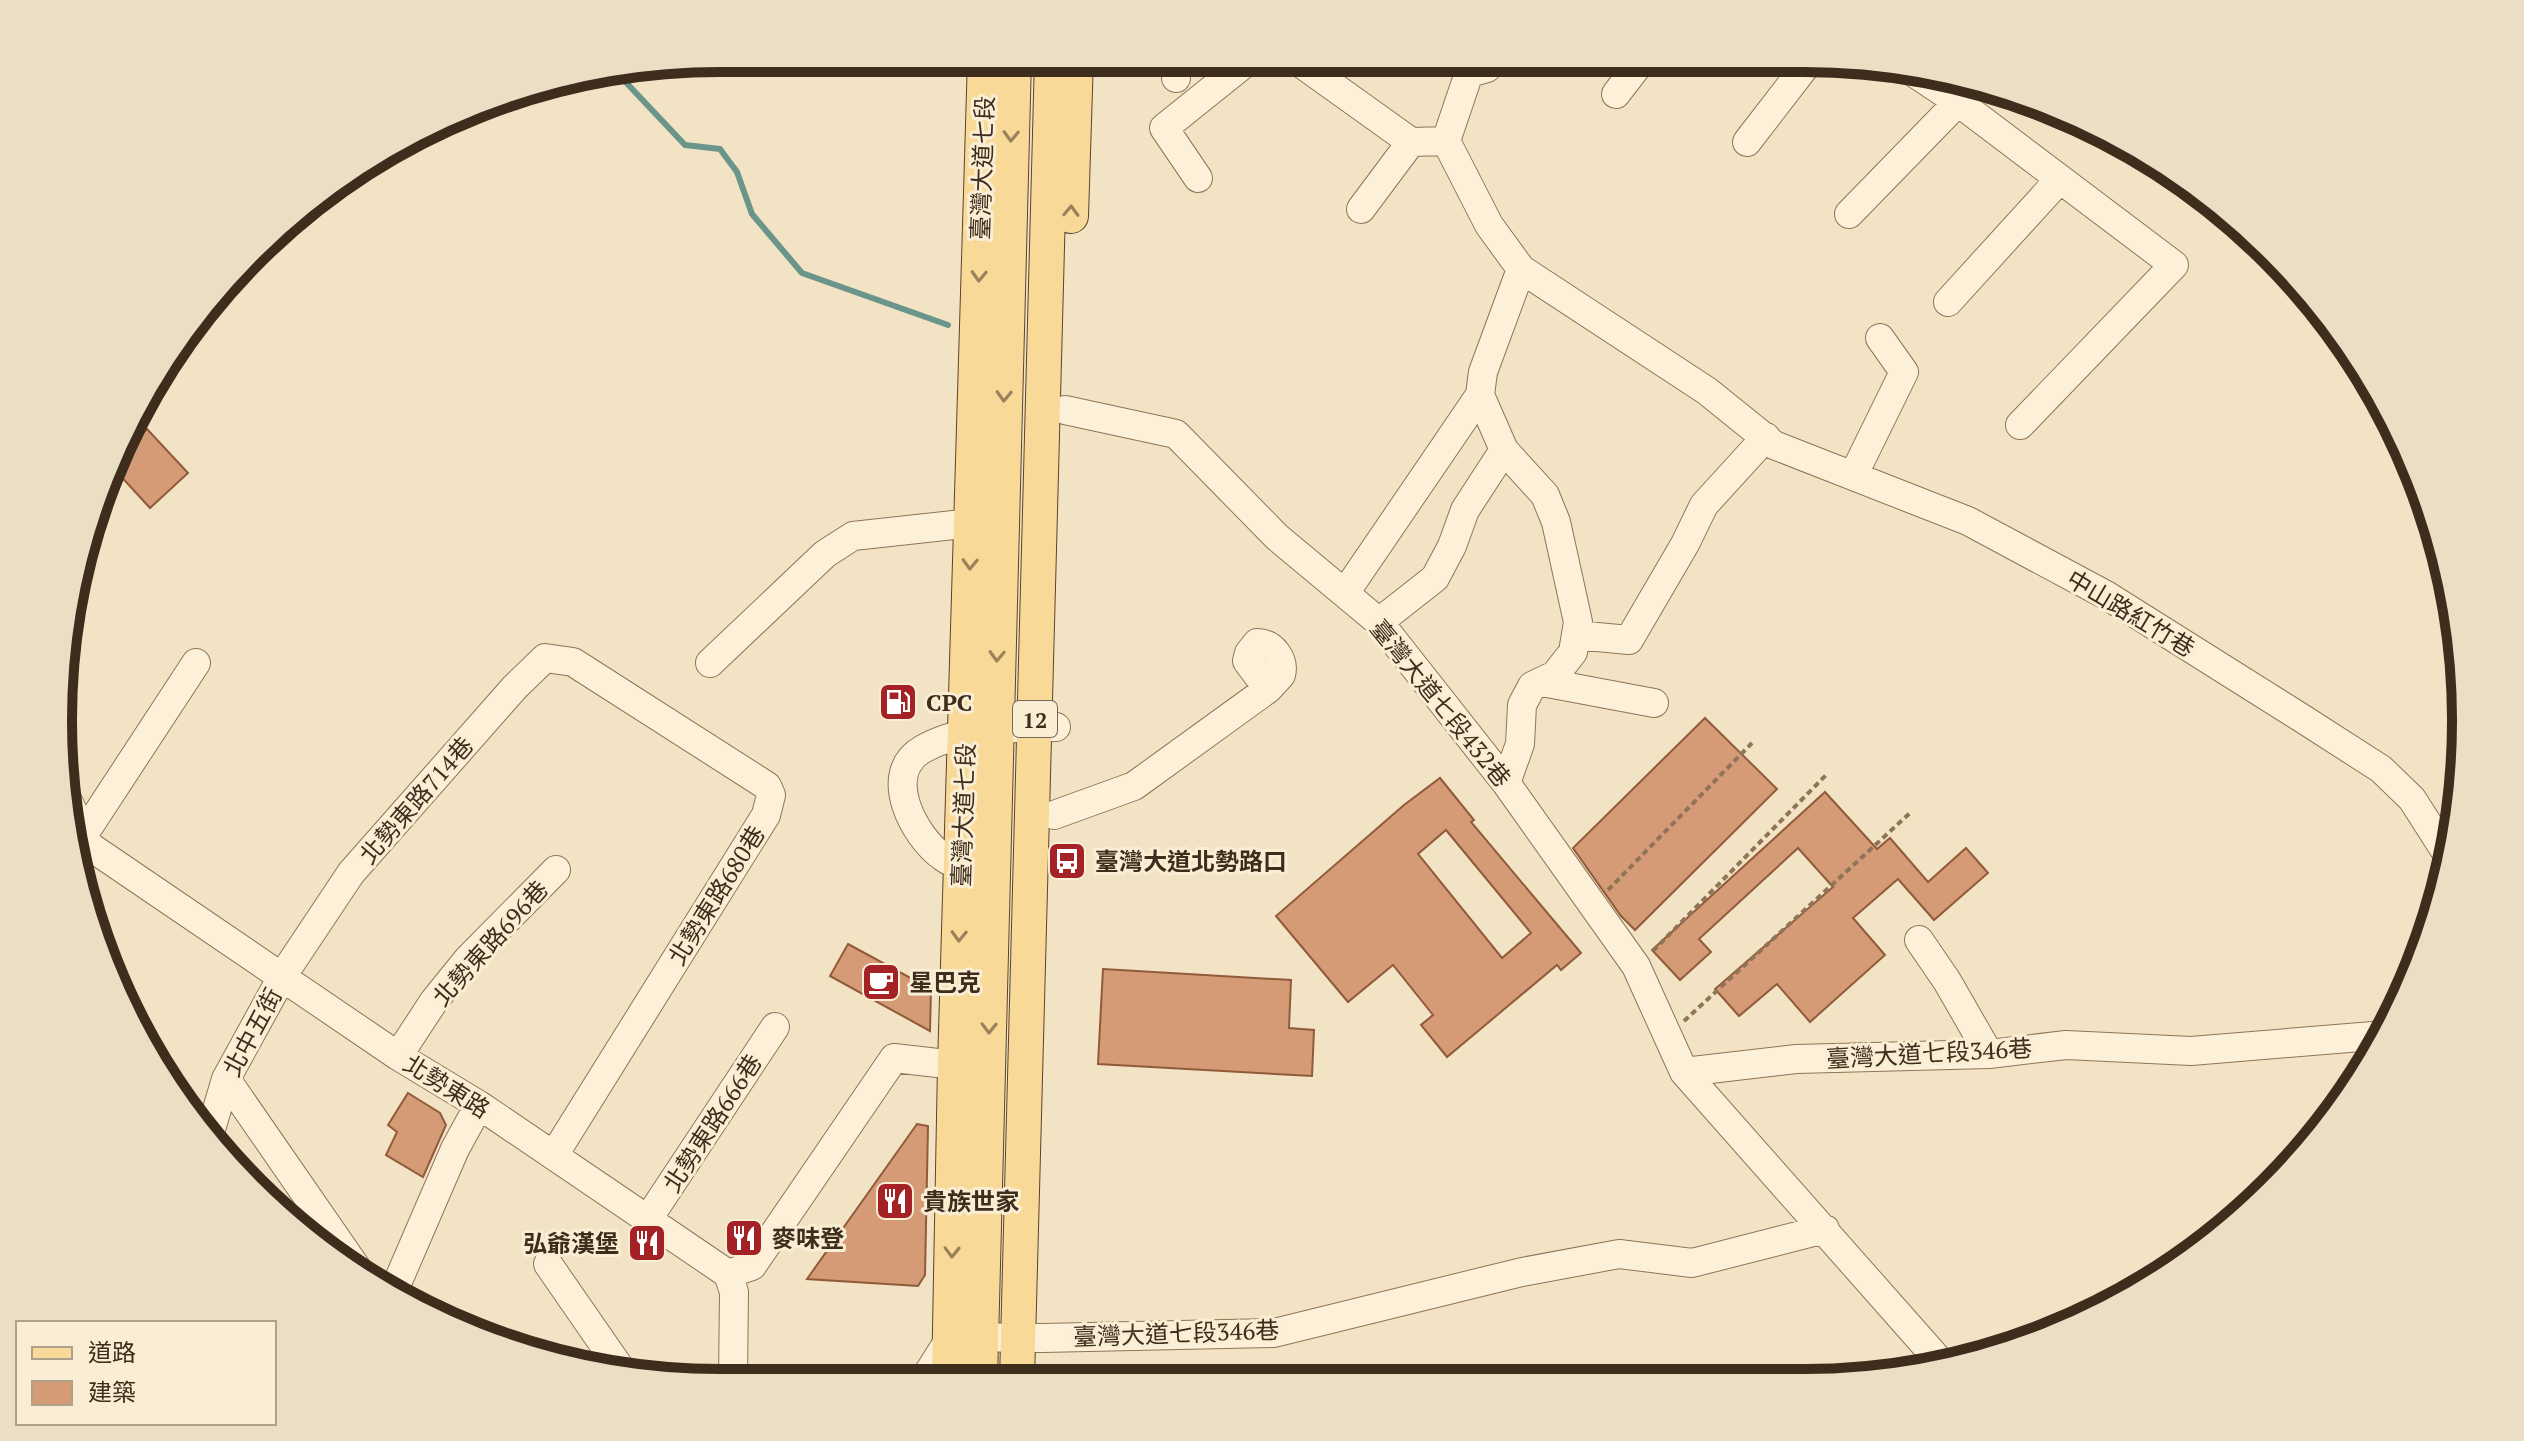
<svg xmlns="http://www.w3.org/2000/svg" width="2524" height="1441" viewBox="0 0 2524 1441" font-family="'PT Serif','Noto Sans TC',serif">
<style>
.lines{fill:none;stroke-linecap:round;stroke-linejoin:round}
.stream{stroke:#6b958a;stroke-width:6}
.building{fill:#d49b76;stroke:#915b3b;stroke-width:2;fill-rule:evenodd}
.minor-casing{stroke:#8f7458;stroke-width:30}
.major-casing{stroke:#5d422c;stroke-width:36}
.path{stroke:#8f7458;stroke-width:4;stroke-dasharray:6 4;stroke-linecap:butt}
.minor{stroke:#fcf0d8;stroke-width:28}
.major{stroke:#f9d998;stroke-width:34}
.oneway{stroke:#9c825a}
.labels{text-anchor:middle;dominant-baseline:central;stroke-width:6;stroke-linejoin:round;paint-order:stroke}
.shield{fill:#f9eed4;stroke:#766654;stroke-width:2}
.shield-label{font-size:22px;font-weight:bold;fill:#3e2c1d}
.street-label{font-size:24px;fill:#3e2c1d;stroke:#f9eed4}
.poi-label{font-size:24px;font-weight:bold;fill:#3e2c1d;stroke:#f9eed4;text-anchor:start}
.rim{fill:none;stroke:#3e2c1d;stroke-width:10}
</style>
<rect width="100%" height="100%" fill="#f2e3c4"/>
<g class="lines">
<!-- stream -->
<path class="stream" d="M619 75 685 145 720 149 737 172 752 214 802 273 948 325"/>
</g>
<!-- building -->
<path class="building" d="M147 429 188 473 150 508 116 471 127 447Z
M1705 718 1777 789 1635 930 1621 916 1573 848Z
M1440 778 1474 820 1471 822 1581 953 1561 970 1557 965 1447 1057 1421 1025 1433 1015 1393 965 1348 1002 1276 916 1404 805ZM1446 830 1531 933 1502 958 1418 854Z
M1825 792 1877 849 1890 838 1928 882 1966 848 1988 873 1934 920 1898 879 1853 918 1885 955 1810 1022 1777 984 1739 1016 1715 989 1833 887 1798 848 1699 939 1711 952 1680 980 1652 950Z
M848 944 931 989 930 1031 830 976Z
M1103 969 1291 980 1289 1028 1314 1030 1312 1076 1098 1064Z
M408 1093 440 1113 446 1125 423 1177 386 1155 397 1132 388 1125Z
M917 1124 928 1126 925 1275 918 1286 807 1279Z"/>
<g class="lines">
<!-- minor casing -->
<g class="minor-casing">
<path id="minor" d="M1295 59 1411 142 1446 141
M1460 59 1469 73 1446 141 1489 225 1521 269 1707 391 1774 445 1968 521 2106 595 2300 717 2381 769 2412 799 2449 857
M1910 70 1958 102 2174 265 2020 425
M1469 73 1487 68 1493 59
M1176 78 1177 59
M1616 94 1643 59
M1747 142 1811 59
M1198 178 1164 128 1250 59
M1361 209 1411 142
M1849 214 1958 102
M1948 302 2059 180
M1065 410 1176 434 1277 537 1379 622 1506 783 1636 966 1684 1072 1943 1365
M1853 476 1904 372 1880 338
M1345 593 1480 395
M1379 622 1435 578 1452 546 1465 510 1504 450
M1576 635 1629 640 1685 544 1704 505 1766 437
M710 663 825 554 853 536 972 523
M1542 682 1654 703
M1506 783 1520 744 1522 705 1532 686 1555 675 1573 652 1578 622 1556 522 1545 495 1504 450 1480 395 1483 372 1521 269
M69 803 89 846
M1054 815 1134 786 1268 689 1281 675C1285 660 1273 643 1257 643L1249 653 1247 661 1268 689
M84 834 196 663
M76 837 398 1056 479 1105 728 1274 734 1292 733 1381
M978 868C965 867 954 865 943 857 914 837 880 773 923 749 962 727 1013 728 1056 727
M1919 940 1947 981 1989 1054
M398 1056 434 1001 468 959 556 870
M1684 1072 1796 1059 1989 1054 2066 1045 2191 1051 2385 1035
M226 1079 356 1267
M209 1136 226 1079 283 975 351 873 515 687 545 658 573 662 767 786 771 795 766 815 554 1155
M648 1219 775 1027
M548 1264 622 1371
M728 1274 752 1266 894 1058 955 1065
M392 1295 455 1149 479 1105
M923 1381 951 1337 1042 1338 1274 1333 1522 1272 1619 1254 1692 1263 1825 1229"/>
</g>
<!-- major casing -->
<g class="major-casing">
<path id="major" d="M1071 216 1076 58
M1017 1380 1052 58
M949 1381 955 1065 985 58
M980 1381 1014 58"/>
</g>
<!-- path -->
<path class="path" d="M1608 890 1752 743
M1653 951 1826 775
M1684 1021 1910 813"/>
<!-- minor -->
<use href="#minor" class="minor"/>
<!-- major -->
<use href="#major" class="major"/>
</g>
<!-- one-way arrows -->
<defs><path id="oneway-chevron" d="M-2-3.5L2.5 0L-2 3.5" fill="none" stroke-width="1.6" stroke-linecap="round" stroke-linejoin="round" transform="scale(2)"/></defs>
<g class="oneway">
<use href="#oneway-chevron" transform="translate(1011 136) rotate(92)"/>
<use href="#oneway-chevron" transform="translate(1071 211) rotate(-88)"/>
<use href="#oneway-chevron" transform="translate(979 276) rotate(92)"/>
<use href="#oneway-chevron" transform="translate(1004 396) rotate(92)"/>
<use href="#oneway-chevron" transform="translate(970 564) rotate(92)"/>
<use href="#oneway-chevron" transform="translate(997 656) rotate(92)"/>
<use href="#oneway-chevron" transform="translate(959 936) rotate(92)"/>
<use href="#oneway-chevron" transform="translate(989 1028) rotate(91)"/>
<use href="#oneway-chevron" transform="translate(952 1252) rotate(91)"/>
</g>
<!-- icons -->
<defs>
<g id="fuel-square" transform="scale(2)"><rect x="-9" y="-9" width="18" height="18" rx="4" fill="#a42225" stroke="#f9eed4"/><path d="M-5.5-6h7V0h2V4h1.3V-2.5L3-4.5l.8-.8L6-3V5H2.5V1h-1V6h-7ZM-4.2-4.7v3.2H.2V-4.7Z" fill="#fff"/></g>
<g id="bus-square" transform="scale(2)"><rect x="-9" y="-9" width="18" height="18" rx="4" fill="#a42225" stroke="#f9eed4"/><path d="M-5-6H5V4H4V6H2V4H-2V6H-4V4H-5ZM-3.5-4V0h7V-4ZM-3.5 1.2v1.5H-2V1.2ZM2 1.2v1.5H3.5V1.2Z" fill="#fff"/></g>
<g id="cafe-square" transform="scale(2)"><rect x="-9" y="-9" width="18" height="18" rx="4" fill="#a42225" stroke="#f9eed4"/><path d="M-5.5-4.5H6V0H3Q3 3.5 0 3.5H-2.5Q-5.5 3.5-5.5 0ZM3-3.2v2h1.7v-2ZM-6 4.5H4V6H-6Z" fill="#fff"/></g>
<g id="restaurant-square" transform="scale(2)"><rect x="-9" y="-9" width="18" height="18" rx="4" fill="#a42225" stroke="#f9eed4"/><path d="M-5-6h1v4h1v-4h1v4h1v-4h1v5L-1.5 .5V6h-2V.5L-5-1ZM5-6V6H3V1.5H1.5Q1.5-4 5-6Z" fill="#fff"/></g>
</defs>
<g fill-rule="evenodd">
<use href="#fuel-square" x="898" y="702"/>
<use href="#bus-square" x="1067" y="861"/>
<use href="#cafe-square" x="881" y="982"/>
<use href="#restaurant-square" x="895" y="1201"/>
<use href="#restaurant-square" x="744" y="1238"/>
<use href="#restaurant-square" x="647" y="1243"/>
</g>
<g class="labels">
<!-- shield labels -->
<rect class="shield" x="1013" y="701" width="44" height="36" rx="6"/>
<g class="shield-label">
<text x="1035" y="719">12</text>
</g>
<!-- street labels -->
<g class="street-label">
<text transform="translate(982 168) rotate(-88)">臺灣大道七段</text>
<text transform="translate(2131 613) rotate(31)">中山路紅竹巷</text>
<text transform="translate(1441 703) rotate(51)">臺灣大道七段432巷</text>
<text transform="translate(416 800) rotate(-49)">北勢東路714巷</text>
<text transform="translate(963 815) rotate(-88)">臺灣大道七段</text>
<text transform="translate(716 895) rotate(-58)">北勢東路680巷</text>
<text transform="translate(490 943) rotate(-48)">北勢東路696巷</text>
<text transform="translate(252 1032) rotate(-62)">北中五街</text>
<text transform="translate(1929 1053) rotate(-3)">臺灣大道七段346巷</text>
<text transform="translate(447 1086) rotate(32)">北勢東路</text>
<text transform="translate(712 1123) rotate(-57)">北勢東路666巷</text>
<text transform="translate(1176 1333) rotate(-2)">臺灣大道七段346巷</text>
</g>
<!-- poi labels -->
<g class="poi-label">
<text x="926" y="702">CPC</text>
<text x="1095" y="861">臺灣大道北勢路口</text>
<text x="909" y="982">星巴克</text>
<text x="923" y="1201">貴族世家</text>
<text x="772" y="1238">麥味登</text>
<text x="619" y="1243" text-anchor="end">弘爺漢堡</text>
</g>
</g>
<!-- crop -->
<path d="M0 0H2524V1441H0ZM720 72H1804A648 648 0 0 1 2452 720V721A648 648 0 0 1 1804 1369H720A648 648 0 0 1 72 721V720A648 648 0 0 1 720 72Z" fill="#eadec5" fill-rule="evenodd"/>
<path class="rim" d="M720 72H1804A648 648 0 0 1 2452 720V721A648 648 0 0 1 1804 1369H720A648 648 0 0 1 72 721V720A648 648 0 0 1 720 72Z"/>
<!-- legend -->
<rect x="16" y="1321" width="260" height="104" fill="#f9eed4" stroke="#aea08b" stroke-width="2"/>
<rect x="32" y="1347" width="40" height="12" fill="#f9d998" stroke="#aea08b" stroke-width="2"/>
<text x="88" y="1361" font-size="24" fill="#3e2c1d">道路</text>
<rect x="32" y="1381" width="40" height="24" fill="#d49b76" stroke="#aea08b" stroke-width="2"/>
<text x="88" y="1401" font-size="24" fill="#3e2c1d">建築</text>
</svg>
